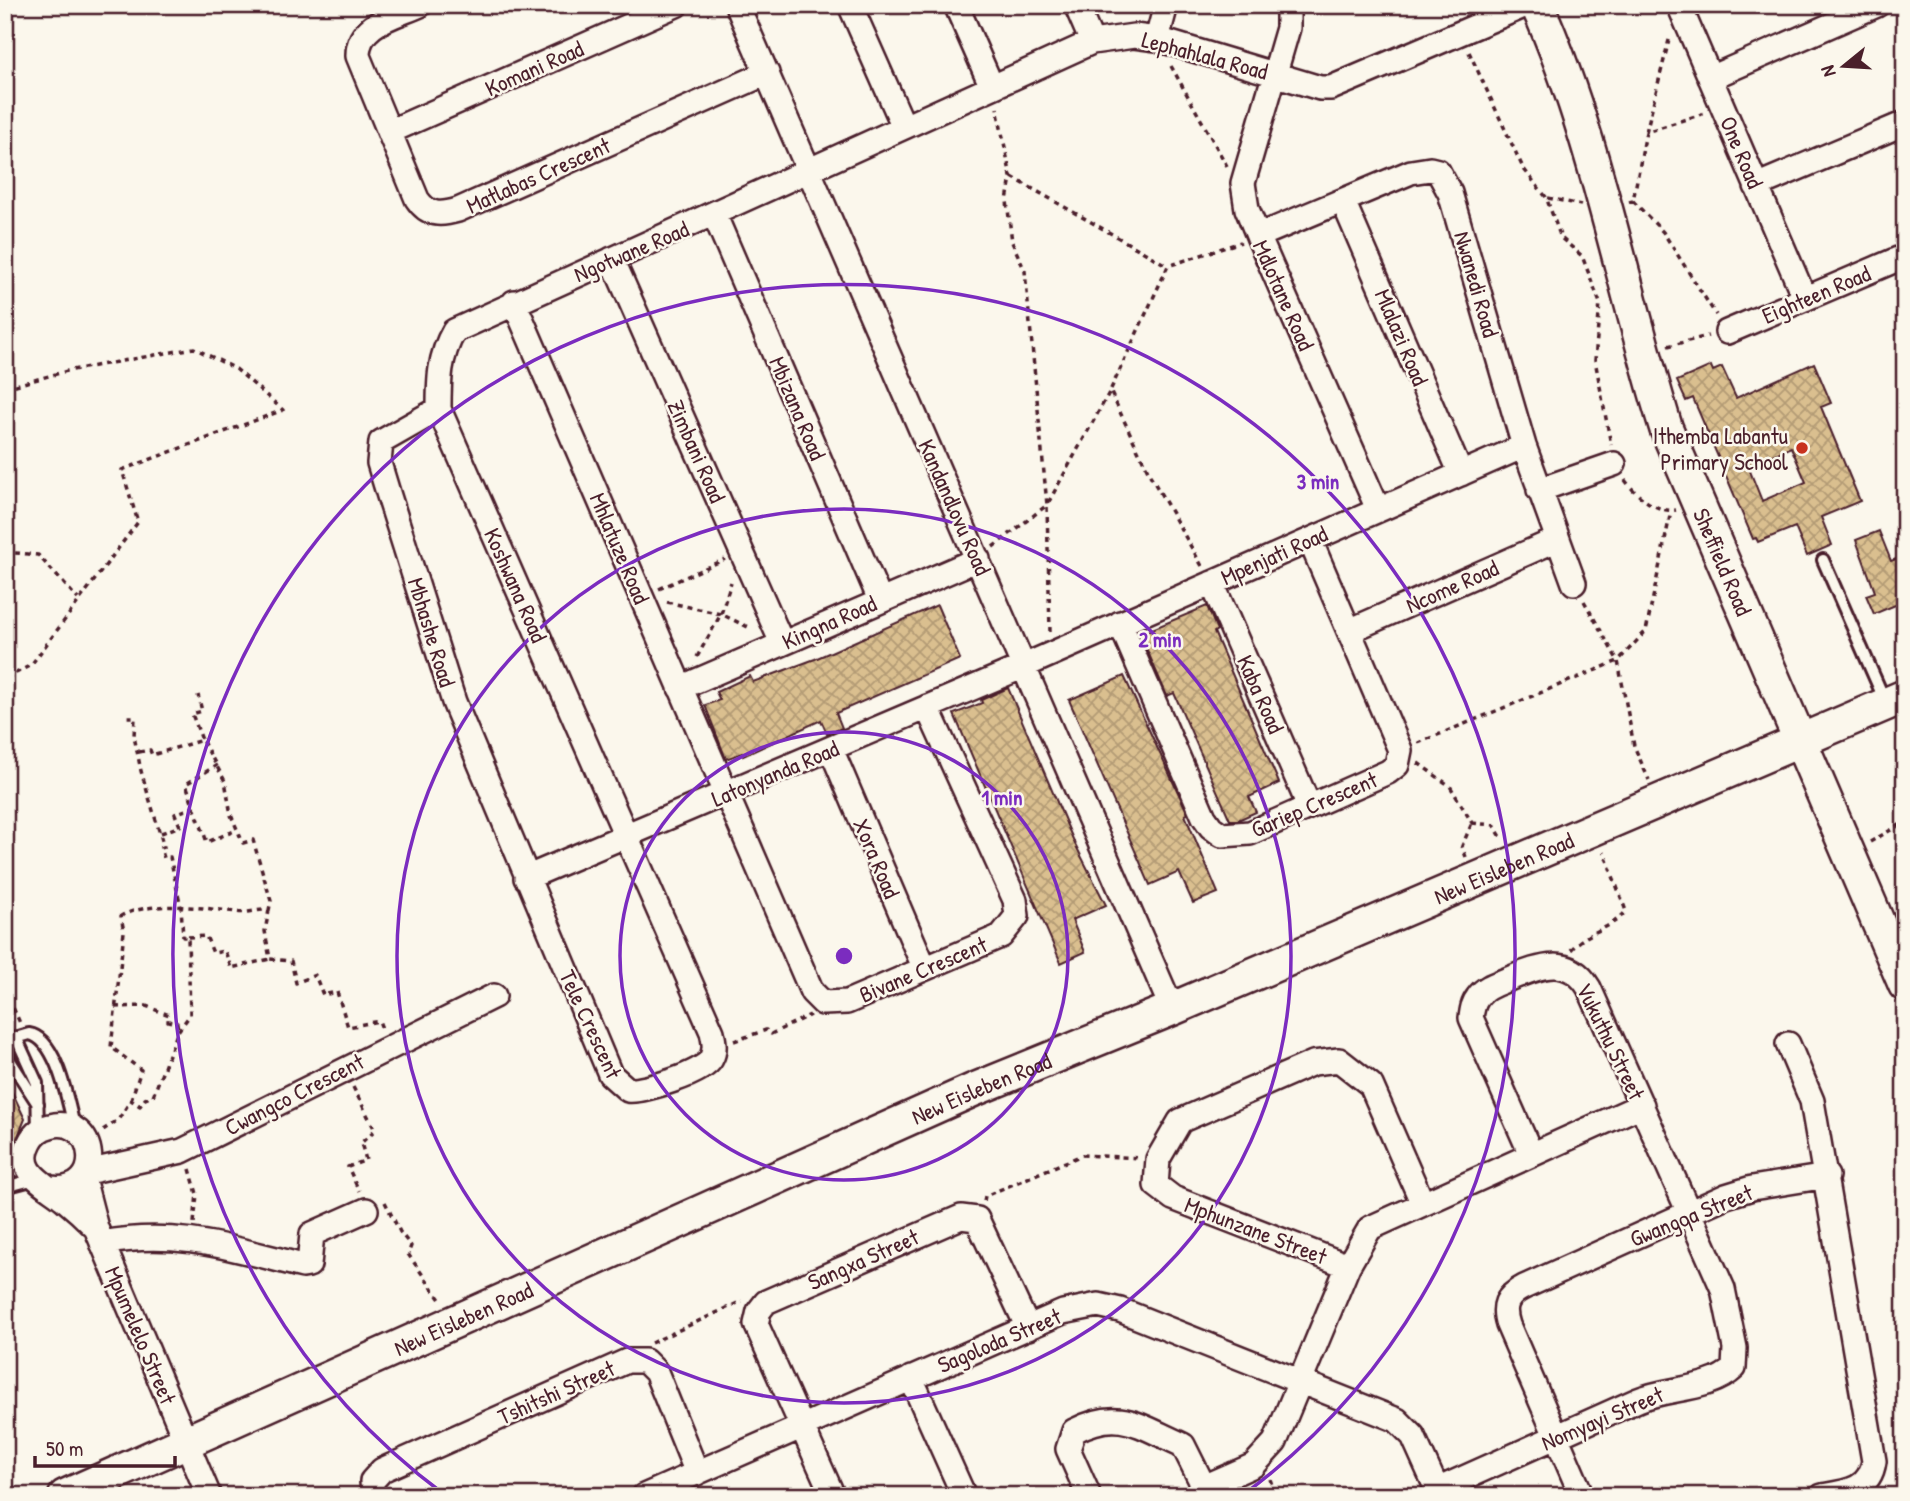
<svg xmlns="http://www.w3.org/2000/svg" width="1910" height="1501" viewBox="0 0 1910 1501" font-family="'Patrick Hand',sans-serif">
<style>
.building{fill:url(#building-cross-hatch);stroke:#4a1f2b;stroke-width:2;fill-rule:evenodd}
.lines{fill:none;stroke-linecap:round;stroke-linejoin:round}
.lane-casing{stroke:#4a1f2b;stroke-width:16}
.street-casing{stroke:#4a1f2b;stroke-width:28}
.secondary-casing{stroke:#4a1f2b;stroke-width:37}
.path{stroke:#4a1f2b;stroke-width:3.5;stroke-dasharray:5 5;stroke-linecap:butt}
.lane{stroke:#fbf7ec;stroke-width:10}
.street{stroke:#fbf7ec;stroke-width:23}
.secondary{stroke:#fbf7ec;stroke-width:32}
.ring{fill:none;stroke:#7b2cbf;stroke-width:3.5}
.poi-dot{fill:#c8321e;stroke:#fbf7ec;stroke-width:2.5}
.labels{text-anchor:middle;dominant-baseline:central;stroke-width:5;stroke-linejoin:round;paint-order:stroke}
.street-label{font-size:23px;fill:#4a1f2b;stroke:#fbf7ec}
.poi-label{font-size:23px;fill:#4a1f2b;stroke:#fbf7ec;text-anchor:end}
.centre{fill:#7b2cbf;stroke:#fbf7ec;stroke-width:3.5}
.ring-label{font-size:21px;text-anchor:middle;font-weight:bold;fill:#7b2cbf;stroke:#fbf7ec;stroke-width:5;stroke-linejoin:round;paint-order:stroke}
</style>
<defs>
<pattern id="building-cross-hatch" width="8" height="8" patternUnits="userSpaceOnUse" patternTransform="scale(1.75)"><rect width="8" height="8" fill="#dabf8f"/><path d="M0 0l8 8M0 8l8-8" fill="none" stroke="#b39b75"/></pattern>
</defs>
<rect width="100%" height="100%" fill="#fbf7ec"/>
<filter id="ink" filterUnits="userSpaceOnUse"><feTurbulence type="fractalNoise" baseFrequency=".0143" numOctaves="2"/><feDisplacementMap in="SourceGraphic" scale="14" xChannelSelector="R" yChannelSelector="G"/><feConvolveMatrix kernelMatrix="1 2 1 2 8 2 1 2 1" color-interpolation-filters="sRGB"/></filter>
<g filter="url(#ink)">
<!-- building -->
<path class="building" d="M1814 363 1831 403 1821 407 1860 501 1821 517 1832 545 1807 556 1795 527 1758 542 1756 538 1753 539 1693 398 1686 401 1677 381 1711 366 1713 371 1722 367 1736 398ZM1791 447 1806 482 1762 501 1748 466Z
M1879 531 1891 561 1899 558 1905 573V601L1874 614 1866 595 1875 592 1856 540Z
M937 605 960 659 836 713 842 728 827 734 821 720 743 756 742 753 726 759 705 705 720 700 716 692 750 676 753 682 815 659Z
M1207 606 1217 630 1214 632 1279 783 1249 797 1256 812 1238 820H1230L1174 693 1167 696 1140 634Z
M1124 676 1188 814 1185 815 1218 893 1193 903 1179 872 1150 885 1069 700Z
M1008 688 1075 844 1106 905 1072 920 1085 952 1061 963 954 714 982 703 981 700Z
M5 1077 25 1119 14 1146 5 1154Z"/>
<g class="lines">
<!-- lane casing -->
<g class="lane-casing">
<path id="lane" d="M1823 560 1885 701
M16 1037 37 1083 38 1131
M5 1041 29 1034C57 1038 68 1103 74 1126
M5 1053 38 1104
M5 1168 24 1151
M5 1187 35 1179"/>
</g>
<!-- street casing -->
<g class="street-casing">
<path id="street" d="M420 5C396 16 357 23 358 56L417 199C428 216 441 215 458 210L767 73
M737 5 1172 1009
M850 5 904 127
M956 5 992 87
M1076 5 1092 42
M1288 5V28L1243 183 1247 209 1258 236 1378 509
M1679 5 1805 299
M1157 39 1166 5
M1710 78 1877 5
M391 131 676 5
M1756 186 1905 123
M1343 201 1461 474
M715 216 880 600
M1258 236 1411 172 1430 169 1438 171 1450 193 1524 446 1574 583
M612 259 782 643
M514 302 812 992 823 1003 847 1002 1001 936 1017 916 1015 900 927 707
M1727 332 1905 256
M439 409 381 442 379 463 389 496 454 702 610 1074 628 1090C643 1092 704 1073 711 1059 716 1050 714 1041 712 1032L439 409C439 380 439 357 454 331L1092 42 1134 36 1157 39 1320 88H1331L1526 5
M1539 490 1614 464
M1212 583 1309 806
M1120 623 1204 817 1211 827 1222 835 1250 833 1388 772 1397 765 1400 750 1310 540
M1349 631 1556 540
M680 688 978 559
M831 749 924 967
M526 878 1024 666 1524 446
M1788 1044 1812 1101 1874 1461C1870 1490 1847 1492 1822 1496
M87 1172 182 1151 494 996
M83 1178 96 1228 209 1496
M51 1188C108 1195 97 1113 50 1126 41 1128 34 1134 30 1142 14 1172 46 1184 64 1199 75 1208 86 1218 96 1228
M102 1243C178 1229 230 1248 303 1266L309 1265 312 1234 366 1210
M1348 1266 1173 1198 1156 1185 1158 1159 1180 1121 1313 1063 1339 1060 1371 1085 1422 1202
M911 1378 964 1496
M1204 1487 1254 1465 1275 1442 1348 1266 1370 1228 1642 1105
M1437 1490 1638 1400C1668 1387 1710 1391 1734 1368L1735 1348 1723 1289 1589 988C1569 955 1541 966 1511 978 1500 983 1485 986 1478 997 1473 1003 1472 1010 1471 1018L1531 1154
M373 1496 372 1481 382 1470 627 1361H645L656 1372 697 1473
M644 1496 1063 1312 1098 1305 1120 1310 1397 1420 1413 1436 1440 1496
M833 1496 756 1324 759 1311 766 1302 961 1217 977 1219 1028 1328
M1089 1496 1068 1449 1074 1431C1120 1407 1139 1426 1183 1445L1204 1487 1203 1496
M1582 1496 1508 1325C1502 1306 1506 1296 1524 1287L1726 1196 1752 1188 1827 1176"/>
</g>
<!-- secondary casing -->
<g class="secondary-casing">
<g id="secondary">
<path id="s1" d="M1537 5C1597 140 1622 287 1666 428L1905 985"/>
<path id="s2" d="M65 1496 973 1090 1172 1009 1905 696"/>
</g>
</g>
<!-- path -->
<path class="path" d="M1469 52 1523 168 1546 197 1561 238 1582 256 1600 303 1595 360 1611 445
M1171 66 1227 166
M1646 132 1670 36
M1012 177 1168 266
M1548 198 1581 205
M1633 201 1663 232 1716 315
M1629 202 1633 201 1646 132 1705 113
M1668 346 1708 336
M5 388 67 371 194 348 236 369 283 410 122 470 138 522 31 665 5 679
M1625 480C1636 495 1656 513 1676 510
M993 547 1047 505 1025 271 1012 242 1007 201 1011 177 997 108
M5 552 38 555 78 599
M1202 566 1150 475 1110 391 1168 266 1241 242
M659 589 725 559
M1584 601 1618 661 1634 746 1649 780
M667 602 721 614 752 629
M1050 632 1047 505 1110 391
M697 657 721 614 731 582
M1418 743 1618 661 1646 631 1671 511
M139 752 150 750 152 755 202 740 192 714 202 711 198 695
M1418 763 1450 786 1472 823
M194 807 207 842 237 830
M1472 823 1494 825 1503 840
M161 833 180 826 175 814 194 807 186 784 217 765
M1870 842 1905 822
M1466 857 1462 846 1472 823
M269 910 265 931 270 959 291 961 296 983 315 975 323 995 337 992 348 1027 379 1021 383 1031
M188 937 206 936 213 953 225 951 231 968 270 959
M1571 950C1586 931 1611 930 1626 911L1604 852
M5 990 20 1023
M115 1007 146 1006 169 1015 168 1021 177 1023 178 1031
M734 1041 766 1030 771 1034 810 1015
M353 1087 375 1130 361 1143 366 1160 348 1167 359 1191
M131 1100 141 1070 111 1047 124 932 121 916C151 900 205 908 236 912 247 914 258 909 269 910L271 901 253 840 243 843 231 815 225 781 202 740
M103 1130 118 1120 131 1100 140 1106 145 1099 153 1096 178 1031 190 1015 188 937H183L181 907 170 857 164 858 161 848 164 847 141 771 134 736 135 717H127
M190 1169 197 1194 194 1223
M984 1201 985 1196 1082 1155 1140 1158
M385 1202 400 1232 411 1246 408 1254 441 1301
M651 1343 742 1301
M1270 1479 1276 1496"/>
<!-- lane -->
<use href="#lane" class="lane"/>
<!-- street -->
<use href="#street" class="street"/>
<!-- secondary -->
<use href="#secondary" class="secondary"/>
</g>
</g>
<!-- distance rings -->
<g class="ring">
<circle cx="844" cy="956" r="224"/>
<circle cx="844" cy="956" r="447"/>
<path d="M445 1495A671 671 0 1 1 1243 1495"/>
</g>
<!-- markers -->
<circle class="poi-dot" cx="1802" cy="448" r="7"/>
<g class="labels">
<!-- street labels -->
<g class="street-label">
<text transform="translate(1205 55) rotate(15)">Lephahlala Road</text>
<text transform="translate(534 68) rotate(-24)">Komani Road</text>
<text transform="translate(1742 152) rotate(67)">One Road</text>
<text transform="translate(538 175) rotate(-24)">Matlabas Crescent</text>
<text transform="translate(631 251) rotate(-23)">Ngotwane Road</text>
<text transform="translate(1477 284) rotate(74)">Nwanedi Road</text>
<text transform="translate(1816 294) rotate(-23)">Eighteen Road</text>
<text transform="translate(1284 295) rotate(66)">Mdlotane Road</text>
<text transform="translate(1402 337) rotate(67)">Mlalazi Road</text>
<text transform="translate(798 408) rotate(67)">Mbizana Road</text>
<text transform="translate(697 451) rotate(66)">Zimbani Road</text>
<text transform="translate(955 507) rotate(66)">Kandandlovu Road</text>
<text transform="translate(620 548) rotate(67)">Mhlatuze Road</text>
<text transform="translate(1274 555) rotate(-24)">Mpenjati Road</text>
<text stroke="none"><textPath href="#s1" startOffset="588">Sheffield Road</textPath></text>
<text transform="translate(516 585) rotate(66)">Koshwana Road</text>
<text transform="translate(1452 586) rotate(-24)">Ncome Road</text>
<text transform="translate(829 622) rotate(-24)">Kingna Road</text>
<text transform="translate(432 632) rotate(73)">Mbhashe Road</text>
<text transform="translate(1261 694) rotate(66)">Kaba Road</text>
<text transform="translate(775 773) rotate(-23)">Latonyanda Road</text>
<text transform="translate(1314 804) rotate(-23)">Gariep Crescent</text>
<text transform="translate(877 858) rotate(67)">Xora Road</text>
<text stroke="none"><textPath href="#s2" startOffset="1570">New Eisleben Road</textPath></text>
<text transform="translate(923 969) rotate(-23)">Bivane Crescent</text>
<text transform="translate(591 1024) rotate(65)">Tele Crescent</text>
<text transform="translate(1611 1041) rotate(64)">Vukuthu Street</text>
<text stroke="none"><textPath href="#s2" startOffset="1003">New Eisleben Road</textPath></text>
<text transform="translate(294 1094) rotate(-27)">Cwangco Crescent</text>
<text transform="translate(1691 1215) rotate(-22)">Gwangqa Street</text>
<text transform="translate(1256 1230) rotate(21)">Mphunzane Street</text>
<text transform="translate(863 1259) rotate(-24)">Sangxa Street</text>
<text stroke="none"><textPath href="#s2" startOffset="436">New Eisleben Road</textPath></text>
<text transform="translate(141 1335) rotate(67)">Mpumelelo Street</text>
<text transform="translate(999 1340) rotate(-23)">Sagoloda Street</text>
<text transform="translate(556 1392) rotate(-24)">Tshitshi Street</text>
<text transform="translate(1602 1418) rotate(-23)">Nomyayi Street</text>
</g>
<!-- poi labels -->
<g class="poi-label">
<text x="1788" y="435">Ithemba Labantu<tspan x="1788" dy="26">Primary School</tspan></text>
</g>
</g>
<circle cx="844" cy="956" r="10" class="centre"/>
<g class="ring-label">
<text x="1318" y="489">3 min</text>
<text x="1160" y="647">2 min</text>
<text x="1002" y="805">1 min</text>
</g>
<!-- margin -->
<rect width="1910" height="1501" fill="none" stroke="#fbf7ec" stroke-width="28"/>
<rect x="14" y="14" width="1882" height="1473" fill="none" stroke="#4a1f2b" stroke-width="2.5" filter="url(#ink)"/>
<!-- north arrow -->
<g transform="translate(1844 66) rotate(252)" stroke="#fbf7ec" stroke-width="5" paint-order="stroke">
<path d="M0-5L12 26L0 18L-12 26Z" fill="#4a1f2b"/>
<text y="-10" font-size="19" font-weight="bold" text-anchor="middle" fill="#4a1f2b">N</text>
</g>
<!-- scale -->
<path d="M35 1456v10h140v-10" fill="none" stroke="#4a1f2b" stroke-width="3.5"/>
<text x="46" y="1456" font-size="21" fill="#4a1f2b" stroke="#fbf7ec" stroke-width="5" paint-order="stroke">50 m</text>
</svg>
